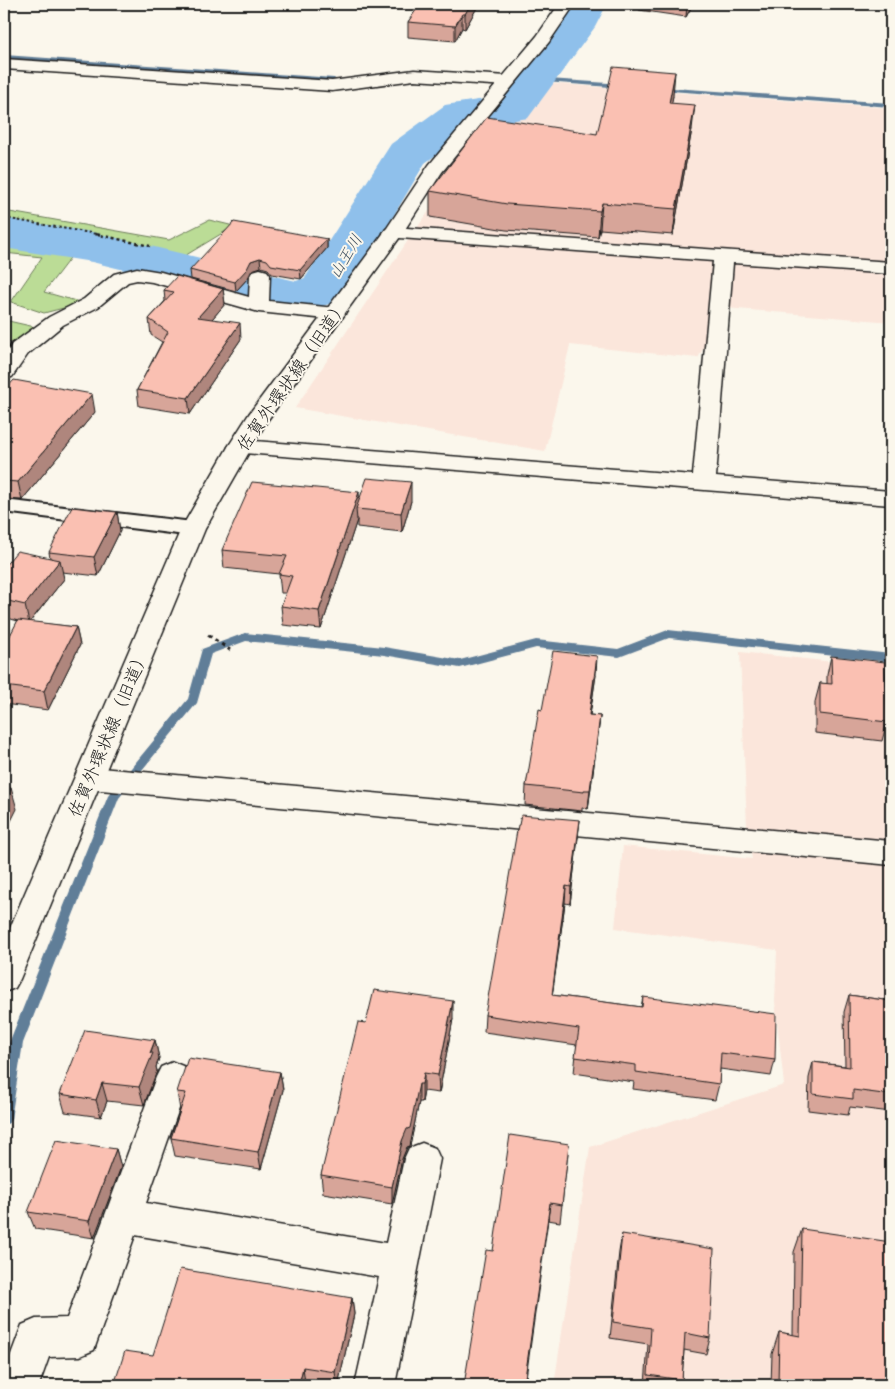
<svg xmlns="http://www.w3.org/2000/svg" width="895" height="1389" viewBox="0 0 895 1389" font-family="Delius,'Klee One',sans-serif">
<style>
.built{fill:#fbe6db}
.green{fill:#bbdc96;stroke:#6c7c59}
.lines{fill:none;stroke-linecap:round;stroke-linejoin:round}
.stream{fill:#617e98;fill-rule:evenodd}
.river{fill:#8fc0eb;fill-rule:evenodd}
.lane-casing{stroke:#1c1c1c;stroke-width:4}
.street-casing{stroke:#1c1c1c;stroke-width:3}
.secondary-casing{stroke:#1c1c1c;stroke-width:3}
.path-far2{stroke:#1c1c1c;stroke-width:2;stroke-dasharray:2.5 2.5;stroke-linecap:butt}
.path-far1{stroke:#1c1c1c;stroke-width:2.5;stroke-dasharray:3 3;stroke-linecap:butt}
.path{stroke:#1c1c1c;stroke-width:3;stroke-dasharray:4 4;stroke-linecap:butt}
.lane{fill:#fbf7ec;fill-rule:evenodd}
.street{fill:#fbf7ec;fill-rule:evenodd}
.secondary{fill:#fbf7ec;fill-rule:evenodd}
.wall{fill:#d7a599;stroke:#1c1c1c}
.shaded-wall{fill:#af867d;stroke:#1c1c1c}
.building{fill:#fac0b2;stroke:#1c1c1c}
.labels{text-anchor:middle;dominant-baseline:central;stroke-width:4;stroke-linejoin:round;paint-order:stroke}
.far-water-label{font-size:16px;font-style:italic;fill:#445564;stroke:#fbf7ec}
.street-label{font-size:18px;fill:#1c1c1c;stroke:#fbf7ec}
</style>
<rect width="100%" height="100%" fill="#fbf7ec"/>
<filter id="ink" filterUnits="userSpaceOnUse"><feTurbulence type="fractalNoise" baseFrequency=".02" numOctaves="2"/><feDisplacementMap in="SourceGraphic" scale="10" xChannelSelector="R" yChannelSelector="G"/><feConvolveMatrix kernelMatrix="1 2 1 2 8 2 1 2 1" color-interpolation-filters="sRGB"/></filter>
<g filter="url(#ink)">
<!-- built -->
<path class="built" d="M545 83 891 108V322L725 308 698 358 570 345 545 451 295 408 409 239 494 120 518 117Z
M740 652 891 668V1385H554L590 1147 784 1085 775 1002 777 950 615 928 623 846 752 859 747 828Z"/>
<!-- green -->
<path class="green" d="M4 211 169 240 209 220 234 226 178 260 4 222Z
M4 240 73 254 44 292 83 303 44 313 11 302 42 257 4 253Z
M4 320 35 327 15 343 4 341Z"/>
<g class="lines">
<!-- stream -->
<path class="stream" d="M4 55 334 78 337 80 334 82 4 59Z
M534 78 623 84 626 86 623 88 532 81V79Z
M659 87 891 103V107L657 90 656 89Z
M668 630 891 654V662L669 638 619 657 536 648 460 668 384 655 246 641 211 654 197 703 119 798 23 1043 11 1119 9 1123 4 1125V1076L9 1043 108 796 188 699 202 649 245 633 384 647 460 660 536 640 618 649Z"/>
<!-- river -->
<path class="river" d="M567 4H607L595 27 528 118 474 127 425 163 343 300 298 313 92 262 4 248V218L92 232 296 281 305 278 391 144 445 105 498 97 562 16Z"/>
<!-- lane casing -->
<g class="lane-casing">
<path id="lane" d="M4 500 193 522 201 524 204 529 201 534 193 536 4 512Z"/>
</g>
<!-- street casing -->
<g class="street-casing">
<path id="street" d="M4 59 332 81 414 70 507 76 513 77 515 81 513 85 507 86 414 80 332 91 4 69Z
M393 227 891 262V274L733 263 716 477 891 491V505L232 452 228 447 232 442 240 440 693 475 713 261 386 237 383 233 386 229Z
M137 268 161 272 249 297 250 275 253 271 260 269 267 271 270 275 269 301 335 308 342 310 345 314 342 318 335 320 259 312 152 282 137 280 128 282 98 307 63 325 28 354 12 377 4 378V357L12 344 49 317 84 299 114 274Z
M90 767 891 841V865L90 789 80 785 76 778 80 771Z
M173 1062 185 1067 190 1077 146 1203 386 1243 404 1159 409 1148 422 1143 435 1148 440 1159 395 1385H355L379 1277 135 1235 94 1350 80 1356 49 1357 39 1385H4V1373L22 1325 36 1319 67 1318 156 1077 161 1067Z"/>
</g>
<!-- secondary casing -->
<g class="secondary-casing">
<path id="secondary" d="M559 4H575L549 42 442 172 400 237 267 421 252 447 205 529 20 979 15 988 4 992V942L181 529 228 447 249 414 385 231 429 165 537 36Z"/>
</g>
<!-- path-far2 -->
<path class="path-far2" d="M4 218 102 235"/>
<!-- path-far1 -->
<path class="path-far1" d="M95 234 150 246"/>
<!-- path -->
<path class="path" d="M208 635 230 650"/>
<!-- lane -->
<use href="#lane" class="lane"/>
<!-- street -->
<use href="#street" class="street"/>
<!-- secondary -->
<use href="#secondary" class="secondary"/>
</g>
<!-- wall -->
<path class="wall" d="M420 4H479L465 29 462 28 455 41 408 37V22Z
M640 4H693L686 17 639 10Z
M673 96 671 103 692 129 673 235 600 229 598 237 506 230 430 217V191L597 134Z
M327 239V248L301 279 272 274 268 269 261 267 252 270 248 278 236 291 191 279 190 270Z
M223 289 225 304 212 319 241 339 190 414 139 406 137 390 162 342 151 335 149 319 165 301 164 290Z
M4 391 95 412 22 500 4 499Z
M360 499 411 501 402 532 357 527V520L321 629 283 625 281 606 286 593H281L279 574 224 568 222 550Z
M117 512 120 531 98 576 62 572 64 579 30 622 76 627 80 645 48 710 4 704V647L18 621 4 617V567L50 558 49 552Z
M831 656 887 722 882 741 815 733V702L820 683 827 684V675Z
M596 675 590 715 600 716 598 735 588 809 582 808V811L525 805 526 786 542 710Z
M578 837 570 904 565 903 552 995 641 1007 643 997 775 1060 771 1076 720 1069 719 1084 715 1100 633 1089 634 1082 574 1073 577 1045 484 1032 485 1015Z
M849 995 891 1001V1112L850 1107 848 1115 808 1110 809 1078 813 1062 845 1066 844 1012Z
M453 1019 439 1093 424 1091 422 1102H419L410 1146 407 1147 402 1159 392 1204 323 1193 321 1175 366 1023Z
M155 1040 159 1058 156 1067 157 1071 144 1105 107 1101 101 1117 65 1112 60 1094Z
M280 1072 283 1090 261 1169 175 1156 171 1138 180 1110 177 1092Z
M569 1144 560 1222 548 1220 493 1251Z
M116 1149 121 1167 94 1238 35 1229 28 1212Z
M802 1229 891 1385H771L772 1354 779 1332 793 1335 794 1252Z
M622 1234 710 1338 706 1354 684 1350 682 1380 681 1385H645L648 1344 610 1338 619 1252Z
M352 1298 354 1314 338 1385H320L305 1383V1385H114L153 1355Z"/>
<!-- shaded-wall -->
<path class="shaded-wall" d="M471 4H479L465 29V14Z
M687 4H693L686 17Z
M462 14V28L455 41V26Z
M675 72 673 96 667 128 669 103Z
M695 105 692 129 673 235 676 209Z
M602 203 600 229 598 237 600 211Z
M327 239V248L301 279 300 270Z
M260 258 261 267 252 270 248 278 236 291 235 282 251 261Z
M223 289 225 304 200 333 198 317Z
M240 323 241 339 190 414 188 398Z
M92 394 95 412 22 500 18 482Z
M411 482V501L402 532 401 513Z
M359 492 360 509H356L357 520 321 629 319 611Z
M117 512 120 531 98 576 94 557Z
M60 560 64 579 29 623 25 605Z
M76 627 80 645 48 710 44 691Z
M597 656 596 675 587 734 589 715Z
M600 716 598 735 588 809 590 790Z
M11 788 17 809 4 835V802Z
M580 820 578 837 570 904 571 887Z
M566 886 565 903 550 1011 552 995Z
M453 1001V1019L439 1093 438 1075Z
M155 1040 159 1058 156 1067 157 1071 144 1105 139 1087Z
M280 1072 283 1090 261 1169 258 1152Z
M424 1073V1091L422 1102V1084Z
M102 1083 107 1101 101 1117 96 1100Z
M419 1084V1102L410 1146 407 1147 402 1159 392 1204V1187L402 1141Z
M116 1149 121 1167 94 1238 89 1221Z
M550 1203 548 1220 525 1385H524Z
M352 1298 354 1314 338 1385H337L335 1372Z
M303 1367 305 1383V1385H299Z"/>
<!-- building -->
<path class="building" d="M420 4H471L465 14H462L455 26 408 22Z
M613 67 675 72 669 103 695 105 676 209 602 203 600 211 507 204 430 191 487 117 597 134Z
M234 222 327 239 300 270 271 265 267 260 260 258 251 261 247 269 235 282 190 270Z
M177 276 223 289 198 317 240 323 188 398 137 390 168 332 149 319 174 292 164 290Z
M14 380 92 394 18 482 4 481V391Z
M367 478 411 482 401 513 356 509Z
M252 482 359 492 319 611 281 606 292 576 279 574 287 556 222 550Z
M72 507 117 512 94 557 49 552Z
M17 551 60 560 25 605 4 600V567Z
M18 620 76 627 44 691 4 686V647Z
M553 651 597 656 589 715 600 716 590 790H584V792L526 786 539 709 542 710Z
M831 656 885 662 887 722 820 714V683L832 684Z
M4 787 11 788 4 802Z
M521 815 580 820 571 887 566 886 552 995 642 1007 643 997 776 1014 775 1060 721 1053 719 1084 636 1072V1065L575 1057 579 1029 485 1015 518 825H519Z
M374 990 453 1001 438 1075 424 1073 422 1084H419L410 1128 407 1129 402 1141 392 1187 321 1175 358 1022 366 1023Z
M849 995 891 1001V1095L853 1090V1099L813 1094V1062L850 1067Z
M85 1030 155 1040 150 1053H153L139 1087 102 1083 96 1100 60 1094Z
M188 1058 280 1072 258 1152 171 1138 186 1093 177 1092Z
M510 1135 569 1144 562 1205 550 1203 524 1385H464L486 1250 493 1251Z
M56 1140 116 1149 89 1221 28 1212Z
M802 1229 891 1242V1385H778L779 1332 800 1336Z
M622 1234 714 1249 710 1338 685 1333 682 1380 648 1375 651 1328 613 1322Z
M180 1269 352 1298 335 1372 303 1367 299 1385H114L125 1351 153 1355Z
M452 1383 464 1385H452Z"/>
</g>
<g class="labels">
<!-- far-water labels -->
<g class="far-water-label">
<text transform="translate(345 256) rotate(-59)">山王川</text>
</g>
<!-- street labels -->
<g class="street-label">
<text transform="translate(292 375) rotate(-55)">佐賀外環状線（旧道）</text>
<text transform="translate(108 733) rotate(-67)">佐賀外環状線（旧道）</text>
</g>
</g>
<!-- margin -->
<rect width="895" height="1389" fill="none" stroke="#fbf7ec" stroke-width="20"/>
<rect x="10" y="10" width="875" height="1369" fill="none" stroke="#1c1c1c" stroke-width="2" filter="url(#ink)"/>
</svg>
